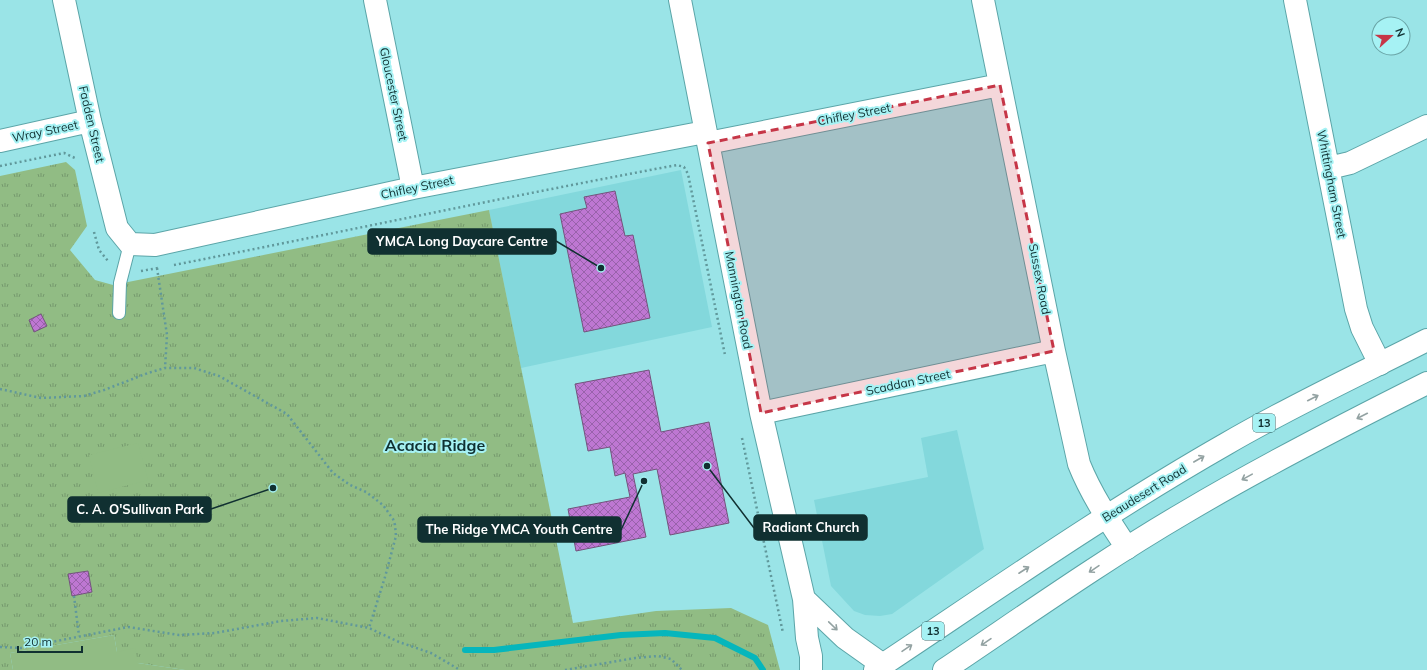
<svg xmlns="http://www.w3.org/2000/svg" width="1427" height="670" viewBox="0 0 1427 670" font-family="Mulish,sans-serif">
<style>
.built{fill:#83d8dc}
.grass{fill:url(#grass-tufts)}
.pitch{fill:#91bc84}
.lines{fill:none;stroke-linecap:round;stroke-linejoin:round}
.stream{stroke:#06b6bc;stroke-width:6}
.building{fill:url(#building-cross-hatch);stroke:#73547c}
.service-casing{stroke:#5ba5a8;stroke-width:14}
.minor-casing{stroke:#5ba5a8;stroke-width:24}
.trunk-casing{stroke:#5ba5a8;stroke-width:24}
.path{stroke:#60989b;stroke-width:2.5;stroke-dasharray:2 3;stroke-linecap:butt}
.service{stroke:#fff;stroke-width:12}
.minor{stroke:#fff;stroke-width:22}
.trunk{stroke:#fff;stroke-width:22}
.oneway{stroke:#93a2a2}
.marked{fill:#c63647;fill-opacity:0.2;stroke:#c63647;stroke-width:3;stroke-dasharray:8 5;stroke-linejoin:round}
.labels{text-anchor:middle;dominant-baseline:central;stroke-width:4;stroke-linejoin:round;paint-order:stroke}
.shield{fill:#a6f2f4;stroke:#3d6a6c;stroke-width:1}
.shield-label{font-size:11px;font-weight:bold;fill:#103031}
.street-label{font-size:12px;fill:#103031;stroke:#a6f2f4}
.district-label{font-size:16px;font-weight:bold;fill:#103031;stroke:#a6f2f4}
.leader{fill:none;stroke:#103031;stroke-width:1.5}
.callout-dot{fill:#103031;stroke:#a6f2f4;stroke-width:1.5}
.callout{fill:#103031;stroke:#103031;stroke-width:1.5}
.callout-label{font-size:13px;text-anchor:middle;font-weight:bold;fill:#fff}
</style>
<defs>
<pattern id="grass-tufts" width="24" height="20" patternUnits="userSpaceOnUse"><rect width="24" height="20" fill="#91bc84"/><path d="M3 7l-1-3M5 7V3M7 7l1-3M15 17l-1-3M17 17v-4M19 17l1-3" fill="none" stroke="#75996d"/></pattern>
<pattern id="building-cross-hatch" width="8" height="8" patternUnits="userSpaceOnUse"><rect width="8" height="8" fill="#be77d2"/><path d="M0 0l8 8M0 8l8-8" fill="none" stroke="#9962ab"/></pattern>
</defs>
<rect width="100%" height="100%" fill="#9ae4e7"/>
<!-- built -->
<path class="built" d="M681 170 712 327 521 368 489 210Z
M957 430 984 549 892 614 880 616 865 615 854 611 831 586 814 500 928 477 921 438Z"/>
<!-- grass -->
<path class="grass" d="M66 162 75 170 87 226 70 250 95 280 113 285 489 210 573 623 656 611 731 608 768 625 780 670H185L138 663 117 652 114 635 10 653 13 670H0V176Z"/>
<!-- pitch -->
<path class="pitch" d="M138 443 148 480 98 493 89 455Z
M114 635 117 652 135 648 138 663 185 670H13L10 653Z"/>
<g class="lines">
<!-- stream -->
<path class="stream" d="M465 650H494L621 635 665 633 715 638 755 658 763 670"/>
</g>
<!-- building -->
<path class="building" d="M615 191 625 236 633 235 650 318 584 332 560 214 587 208 584 197Z
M41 314 47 326 34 332 29 320Z
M649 370 661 432 709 422 729 523 670 535 657 469 633 474 646 537 576 551 568 509 630 497 625 473 615 476 610 447 588 451 575 384Z
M88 571 92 592 72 596 68 574Z"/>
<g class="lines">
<!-- service casing -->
<g class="service-casing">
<path id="service" d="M119 313 120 283 130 244"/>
</g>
<!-- minor casing -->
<g class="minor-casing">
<path id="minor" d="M64 0 90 121 117 228 130 244 155 245 413 188 705 132
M375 0 413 188
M680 0 761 413 804 599 807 638 811 656V670
M983 0 1054 351 1079 464C1091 494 1109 521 1127 548
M1295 0 1356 309 1362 328 1380 364
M0 141 90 121
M708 143 1000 85
M1329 168 1350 163 1427 126
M761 413 1054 351
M804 599 845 638 883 665"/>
</g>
<!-- trunk casing -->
<g class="trunk-casing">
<path id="trunk" d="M875 670C991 593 1105 513 1226 444 1291 406 1360 374 1427 340
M944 670C1023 617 1102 561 1184 513 1263 466 1345 424 1427 383"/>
</g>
<!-- path -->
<path class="path" d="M0 166 64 153 75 158 76 160
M94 232 99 250 108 261
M174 265C342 232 509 196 677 165L684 167 688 174 725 355
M157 268 167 335 165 368
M141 271 158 268
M0 389 41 398 84 396 104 390 148 373 165 368H194L219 376 287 414 333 473 350 485 366 492 383 505 393 519 395 525 396 536 385 577 369 628 399 642 431 653 460 670
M742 438 783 633
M74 596 79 636
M0 647 21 648 128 627 179 635 215 633 281 621 317 618 369 628
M565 670 635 658 658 656 671 659 682 670"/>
<!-- service -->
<use href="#service" class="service"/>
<!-- minor -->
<use href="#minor" class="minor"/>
<!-- trunk -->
<use href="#trunk" class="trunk"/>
</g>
<!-- one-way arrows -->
<defs><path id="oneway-shaft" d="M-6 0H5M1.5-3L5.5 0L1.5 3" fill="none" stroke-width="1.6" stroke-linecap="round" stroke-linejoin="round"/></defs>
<g class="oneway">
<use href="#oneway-shaft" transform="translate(1313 398) rotate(-27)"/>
<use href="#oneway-shaft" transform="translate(1362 416) rotate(153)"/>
<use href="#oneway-shaft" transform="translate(1199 459) rotate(-30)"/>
<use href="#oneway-shaft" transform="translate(1247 477) rotate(151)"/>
<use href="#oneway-shaft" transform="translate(1094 569) rotate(146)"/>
<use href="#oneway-shaft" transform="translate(1024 570) rotate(-33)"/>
<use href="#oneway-shaft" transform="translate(833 626) rotate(44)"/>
<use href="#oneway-shaft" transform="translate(986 642) rotate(146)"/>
<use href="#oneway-shaft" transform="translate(907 648) rotate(-34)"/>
</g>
<!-- marked area -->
<path class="marked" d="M1000 85 1054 351 761 413 708 143Z"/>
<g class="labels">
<!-- shield labels -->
<g class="shield">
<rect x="1253" y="414" width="22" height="18" rx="3"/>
<rect x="922" y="622" width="22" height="18" rx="3"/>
</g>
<g class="shield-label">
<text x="1264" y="423">13</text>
<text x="933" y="631">13</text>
</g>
<!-- street labels -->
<g class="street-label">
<text transform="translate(394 94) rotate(78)">Gloucester Street</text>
<text transform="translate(854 114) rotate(-11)">Chifley Street</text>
<text transform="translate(92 124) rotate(77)">Fadden Street</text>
<text transform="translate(45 131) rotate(-12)">Wray Street</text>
<text transform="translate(1332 184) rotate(79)">Whittingham Street</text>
<text transform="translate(417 187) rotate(-12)">Chifley Street</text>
<text transform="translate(1040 279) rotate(79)">Sussex Road</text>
<text transform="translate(739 300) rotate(79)">Mannington Road</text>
<text transform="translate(908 382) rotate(-12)">Scaddan Street</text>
<text transform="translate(1144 493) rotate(-32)">Beaudesert Road</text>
</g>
<!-- district labels -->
<g class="district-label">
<text x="435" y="445">Acacia Ridge</text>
</g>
</g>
<!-- callouts -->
<path class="leader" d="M601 268L556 241M273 488L211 509M707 466L754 528M644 481L621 530"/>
<g class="callout-dot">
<circle cx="601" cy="268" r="4"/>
<circle cx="273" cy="488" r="4"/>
<circle cx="707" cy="466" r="4"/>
<circle cx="644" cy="481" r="4"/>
</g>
<g class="callout">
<rect x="368" y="229" width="188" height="25" rx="4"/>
<rect x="68" y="497" width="143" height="25" rx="4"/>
<rect x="754" y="515" width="113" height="25" rx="4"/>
<rect x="418" y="517" width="203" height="25" rx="4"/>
</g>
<g class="callout-label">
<text x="462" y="246">YMCA Long Daycare Centre</text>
<text x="140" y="514">C. A. O'Sullivan Park</text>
<text x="811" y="532">Radiant Church</text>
<text x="519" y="534">The Ridge YMCA Youth Centre</text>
</g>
<!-- north arrow -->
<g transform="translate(1391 36) rotate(69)"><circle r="19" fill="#a6f2f4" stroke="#6aa4a6"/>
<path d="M0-3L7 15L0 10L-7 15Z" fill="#c63647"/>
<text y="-6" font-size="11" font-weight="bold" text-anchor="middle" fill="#103031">N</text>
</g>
<!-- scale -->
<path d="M18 646v6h64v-6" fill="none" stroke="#103031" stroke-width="2"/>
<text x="24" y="646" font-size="12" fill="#103031" stroke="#a6f2f4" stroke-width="3" paint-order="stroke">20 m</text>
</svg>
